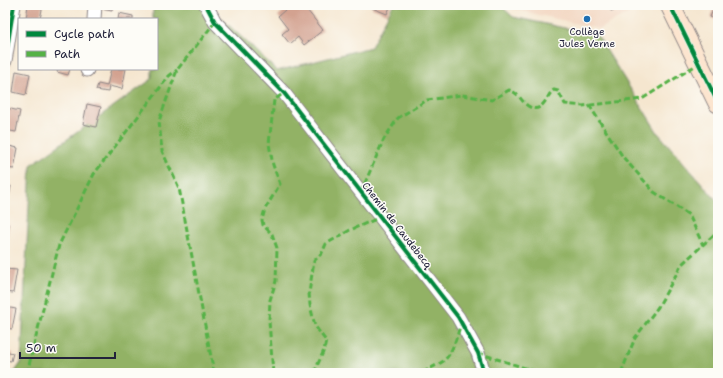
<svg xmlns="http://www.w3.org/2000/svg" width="723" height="378" viewBox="0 0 723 378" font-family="'Shantell Sans',sans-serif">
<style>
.built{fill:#f2d4be}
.forest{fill:#92b265;stroke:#5a6a50}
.building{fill:#d3a290}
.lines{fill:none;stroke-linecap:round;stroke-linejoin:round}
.street-casing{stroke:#8c8485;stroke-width:15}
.secondary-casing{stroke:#8c8485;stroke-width:21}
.street{stroke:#fff;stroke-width:13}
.secondary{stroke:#fce5cf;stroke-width:19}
.quiet{stroke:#55b146;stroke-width:3;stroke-dasharray:6 3;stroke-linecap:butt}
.cycleway-casing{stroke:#fdfcf7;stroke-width:6}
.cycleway{stroke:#00873e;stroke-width:4}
.poi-dot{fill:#1f6fb2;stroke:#fdfcf7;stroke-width:1.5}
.labels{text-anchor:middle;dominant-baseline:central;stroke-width:3;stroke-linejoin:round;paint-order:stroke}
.poi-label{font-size:10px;fill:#22223b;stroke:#fdfcf7}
.street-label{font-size:10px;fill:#22223b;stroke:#fdfcf7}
</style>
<rect width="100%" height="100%" fill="#fdfcf7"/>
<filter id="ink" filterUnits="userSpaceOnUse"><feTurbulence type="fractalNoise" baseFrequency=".025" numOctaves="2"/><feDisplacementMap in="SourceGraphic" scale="8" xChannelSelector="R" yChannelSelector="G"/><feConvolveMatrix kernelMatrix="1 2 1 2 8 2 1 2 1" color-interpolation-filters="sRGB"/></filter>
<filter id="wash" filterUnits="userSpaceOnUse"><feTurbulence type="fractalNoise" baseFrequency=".012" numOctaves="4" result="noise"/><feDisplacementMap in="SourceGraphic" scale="16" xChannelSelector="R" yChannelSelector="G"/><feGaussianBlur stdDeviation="0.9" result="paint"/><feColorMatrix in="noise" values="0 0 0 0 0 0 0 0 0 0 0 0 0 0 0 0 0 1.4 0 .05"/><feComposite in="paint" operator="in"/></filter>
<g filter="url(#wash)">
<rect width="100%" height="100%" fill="#f5e6cf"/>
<!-- built -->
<path class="built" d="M510 5H644L599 29 514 9Z"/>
<!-- forest -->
<path class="forest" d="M153 5H212L216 13 277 71 371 47 393 5H500L513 17 597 35 658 133 718 202V373H14L21 363 31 165 152 79V69H157V19H153Z"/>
<g id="blocks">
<!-- building -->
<path class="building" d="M28 5H43L40 19H26Z
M102 5H113L112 10 101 8Z
M291 5H303L323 30 304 45 298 37 290 44 282 34 288 29 278 16Z
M373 5H391L387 14 372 8Z
M608 5H625L611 11Z
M715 5H718V21L710 17Z
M119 13 133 16V19H118Z
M58 69H70L68 75 57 72Z
M111 69H126L122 89 109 86 108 92 96 90 98 84 107 86Z
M16 71 30 74 26 95 13 92Z
M87 104 101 107 96 127 83 124Z
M6 108 20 111 16 132 5 130Z
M5 145 18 148 14 169 5 168Z
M5 185 11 186 7 208 5 207Z
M5 224 9 225 6 243H5Z
M5 269 17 270 13 293 5 292Z
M5 307 16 309 12 329 5 328Z
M5 351 13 353 11 361 5 360Z"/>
</g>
</g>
<g filter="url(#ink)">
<use href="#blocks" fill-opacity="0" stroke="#8c8485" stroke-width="1"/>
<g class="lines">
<!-- street casing -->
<g class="street-casing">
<path id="street" d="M206 5 215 22 284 93 458 317 478 353 484 373
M94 19 95 5
M5 61 14 5
M87 70V69"/>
</g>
<!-- secondary casing -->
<g class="secondary-casing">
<path id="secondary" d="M670 5 718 103"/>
</g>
<!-- street -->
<use href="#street" class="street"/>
<!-- secondary -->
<use href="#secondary" class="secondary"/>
<!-- quiet -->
<path class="quiet" d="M589 105 623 157 654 192 689 215 703 245
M361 192 384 139 398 118 427 100 462 95 492 100 509 90C519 93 520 100 528 106 543 116 547 93 554 90L558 91 565 104 583 106 642 99 698 64
M478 353 541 373
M27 373 59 245 94 174 169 76 177 70
M214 373 179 188 162 151 159 121 177 70 215 22
M273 373 269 321 270 300 276 281 277 248 272 234 263 225 262 220 265 209 280 184 273 165 269 144 274 100 284 93
M314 373 324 350 326 341 315 326 310 305 309 293 314 261 322 253 326 244 350 230 381 217
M423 373C429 368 436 366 442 362 452 356 458 333 461 323
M621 373 635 338 658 307 682 264 718 231"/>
<!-- cycleway casing -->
<g class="cycleway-casing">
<path id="cycleway" d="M206 5 215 22 284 93 458 317 478 353 484 373
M670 5 718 103
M5 61 14 5"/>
</g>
<!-- cycleway -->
<use href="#cycleway" class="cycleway"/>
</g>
</g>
<!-- markers -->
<circle class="poi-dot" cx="587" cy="19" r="4"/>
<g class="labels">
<!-- poi labels -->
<g class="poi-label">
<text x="587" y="31">Collège<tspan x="587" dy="12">Jules Verne</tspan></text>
</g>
<!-- street labels -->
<g class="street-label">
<text transform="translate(397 225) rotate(52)">Chemin de Caudebecq</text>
</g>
</g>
<!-- margin -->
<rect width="723" height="378" fill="none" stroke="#fdfcf7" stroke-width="20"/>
<!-- legend -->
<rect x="18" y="18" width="140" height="52" fill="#fdfcf7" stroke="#a5a5ac"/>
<rect x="26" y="31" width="20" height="6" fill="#00873e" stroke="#a5a5ac"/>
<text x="54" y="38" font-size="12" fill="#22223b">Cycle path</text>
<rect x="26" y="51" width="20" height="6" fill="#55b146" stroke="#a5a5ac"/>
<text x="54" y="58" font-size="12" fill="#22223b">Path</text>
<!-- scale -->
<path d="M20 352v6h95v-6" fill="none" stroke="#22223b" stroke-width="2"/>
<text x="26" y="352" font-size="12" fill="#22223b" stroke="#fdfcf7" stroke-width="3" paint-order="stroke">50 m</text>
</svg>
